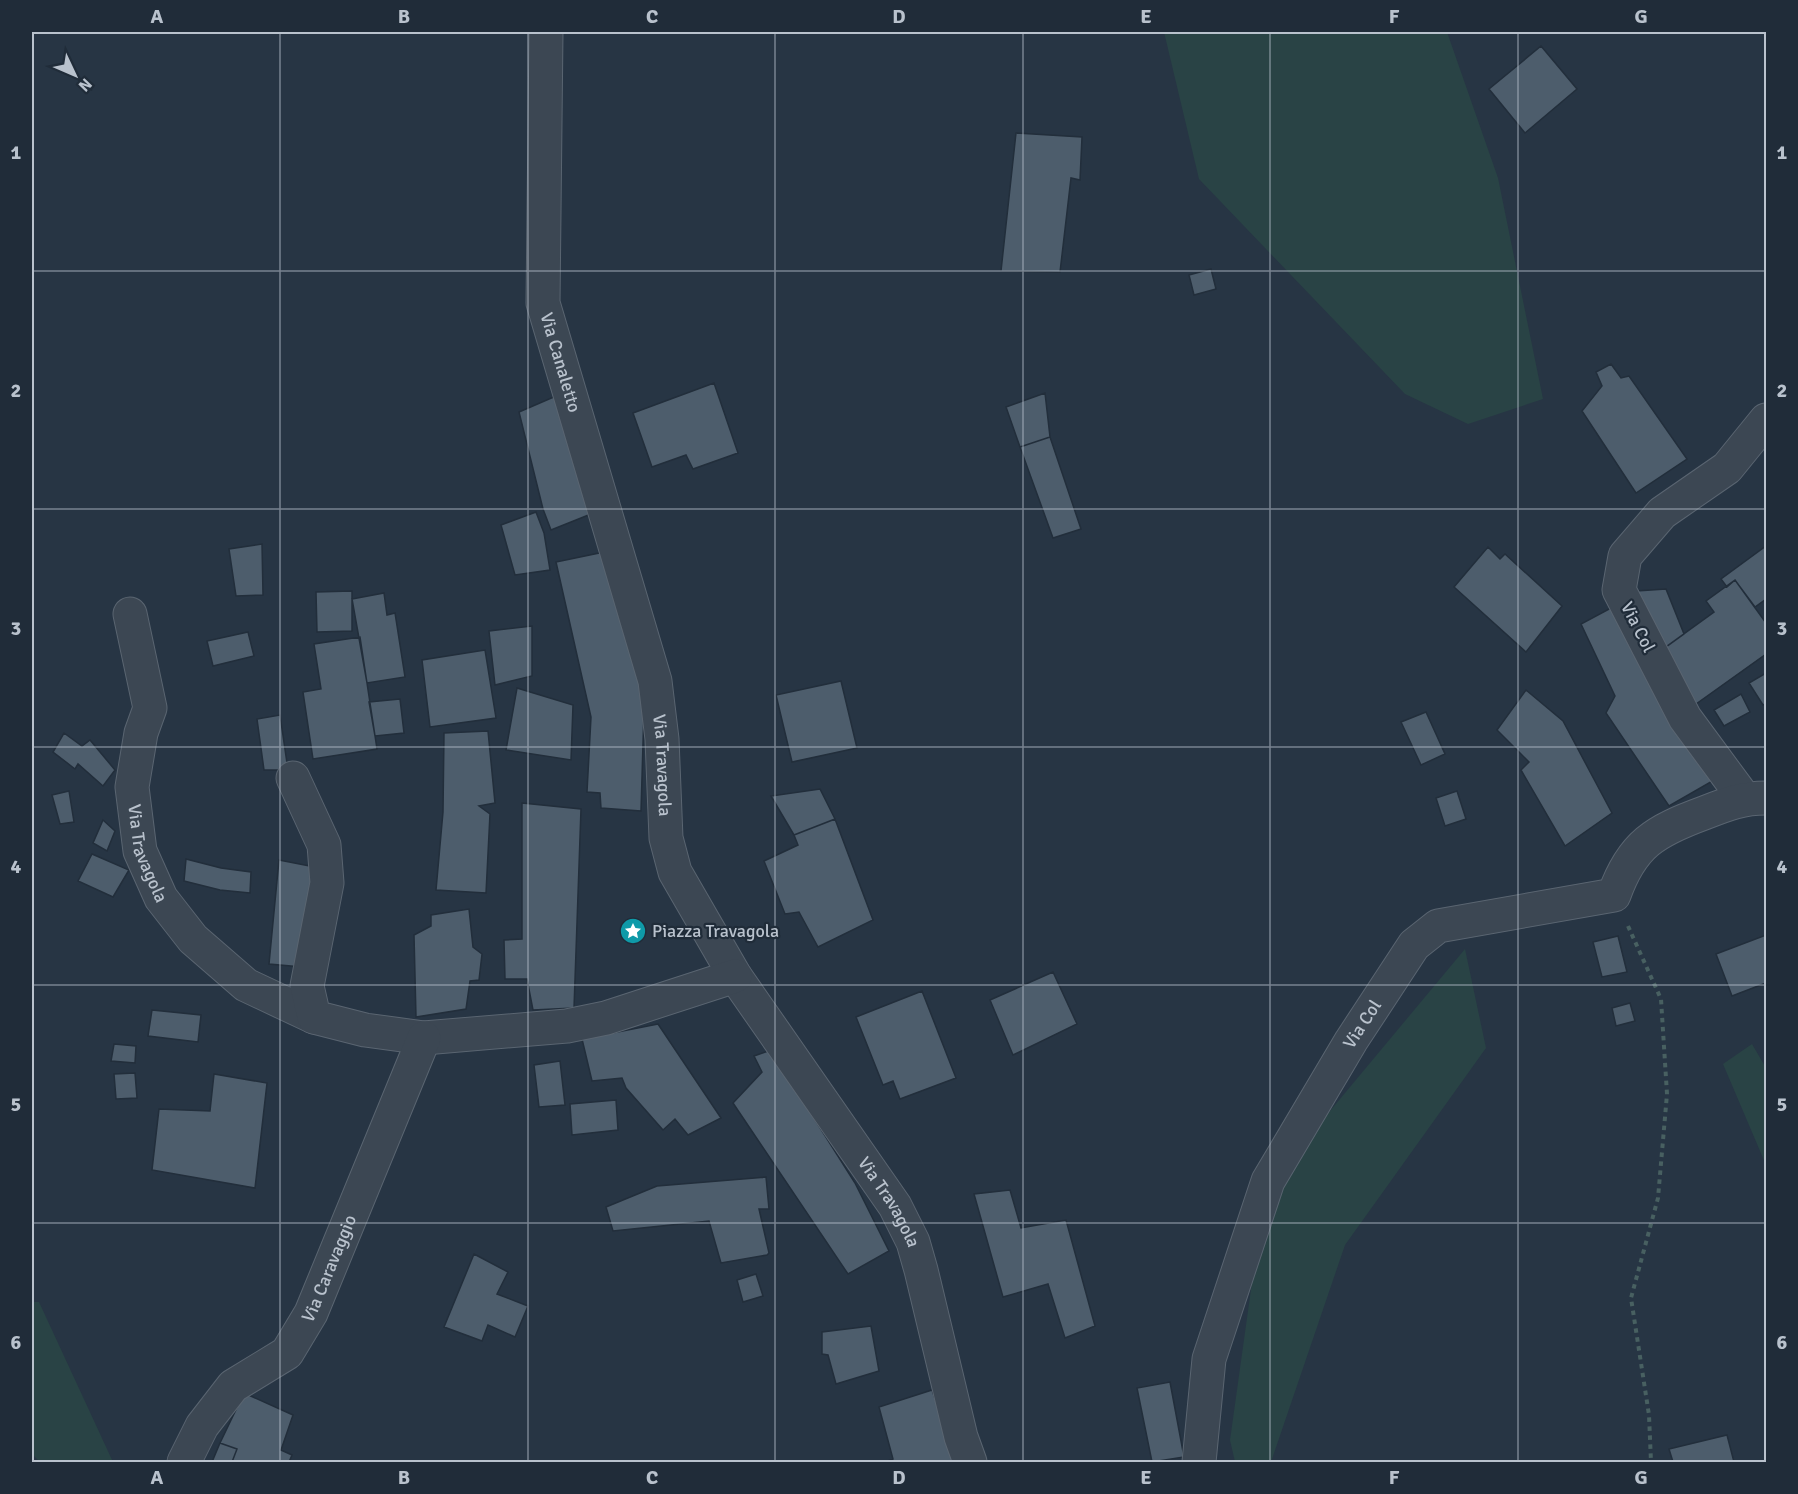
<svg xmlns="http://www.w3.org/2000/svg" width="1798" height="1494" viewBox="0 0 1798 1494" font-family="Signika,sans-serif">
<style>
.green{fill:#294345}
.building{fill:#4d5d6c;stroke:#222e3b;stroke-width:1.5}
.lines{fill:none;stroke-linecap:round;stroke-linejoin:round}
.minor-casing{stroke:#5a6571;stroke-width:35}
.path{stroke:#486061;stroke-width:4;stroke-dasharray:4.5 4.5;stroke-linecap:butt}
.minor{stroke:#3c4753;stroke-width:33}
.grid{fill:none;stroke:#b9c2cd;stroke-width:1.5;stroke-opacity:0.55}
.labels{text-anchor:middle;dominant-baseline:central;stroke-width:4.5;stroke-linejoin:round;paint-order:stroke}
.street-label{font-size:18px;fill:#b9c2cd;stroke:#202c39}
.poi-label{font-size:18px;fill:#b9c2cd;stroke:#202c39;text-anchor:start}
.neatline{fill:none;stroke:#b9c2cd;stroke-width:2}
.grid-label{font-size:20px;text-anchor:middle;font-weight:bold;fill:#b9c2cd}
</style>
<rect width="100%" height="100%" fill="#273544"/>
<!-- green -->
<path class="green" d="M1164 32H1447L1498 178 1543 399 1468 424 1405 394 1199 179Z
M1465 949 1486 1048 1345 1245 1271 1462H1235L1230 1440 1265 1189Z
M1752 1044 1766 1068V1165L1723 1064Z
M32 1302H39L113 1462H40L32 1454Z"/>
<!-- building -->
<path class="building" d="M1541 46 1577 89 1525 133 1489 89Z
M1016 133 1082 137 1080 180 1071 178 1060 272 1001 271Z
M1211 269 1216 289 1194 295 1189 275Z
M1611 364 1621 378 1629 376 1687 459 1636 493 1582 411 1602 386 1596 372Z
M714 383 738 453 693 469 686 455 652 467 633 413Z
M1045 393 1050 437 1020 447 1006 407Z
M556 396 591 514 551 530 543 509 519 412Z
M1050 437 1081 529 1053 538 1020 447Z
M536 512 544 533 550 570 515 575 501 525Z
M262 544 263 595 236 596 229 549Z
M1766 546V599L1755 607 1735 580 1727 587 1721 579Z
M1488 547 1500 559 1505 554 1562 606 1526 652 1454 587Z
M609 551 639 659 644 710 641 811 601 808 600 793 587 792 591 717 556 562Z
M1735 580 1766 623V654L1696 704 1659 652 1714 612 1706 601Z
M1666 589 1684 634 1659 652 1636 591Z
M352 591V631L317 632 316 592Z
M384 593 387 615 395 613 405 677 367 683 352 599Z
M1624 601 1716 779 1669 806 1606 713 1615 696 1581 624Z
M532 626V676L495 685 489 631Z
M248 632 254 656 213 666 207 641Z
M360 637 377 749 313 759 303 692 321 689 314 644Z
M485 650 496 718 430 727 422 660Z
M1766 673V703L1763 705 1749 683Z
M841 681 857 748 792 762 776 695Z
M517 688 573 705 571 760 506 750Z
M1526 690 1563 721 1612 813 1565 846 1521 770 1529 762 1497 730Z
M1741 694 1750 712 1724 726 1714 710Z
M400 699 404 733 375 736 369 702Z
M1426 712 1445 754 1421 765 1401 722Z
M280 715 288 770H264L257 719Z
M488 731 495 803 479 806 490 814 486 893 436 890 443 812 444 733Z
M64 733 82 746 90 740 115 770 103 786 78 764 75 769 53 752Z
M820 789 835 819 794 835 771 796Z
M69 791 74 822 60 824 52 795Z
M1457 791 1466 819 1445 826 1436 798Z
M522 803 581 809 574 1008 533 1010 527 979H505L504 940 522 939Z
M835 819 873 920 818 947 799 912 785 914 764 861 798 845 794 835Z
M103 820 115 831 107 851 93 843Z
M92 854 129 870 113 897 78 881Z
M186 859 221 868 251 872 250 893 220 890 184 881Z
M279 860 320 868 302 967 269 964Z
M469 909 473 947 482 954 479 980 470 981 466 1009 416 1017 414 935 431 926V915Z
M1766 935V983L1732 996 1716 954Z
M1618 936 1627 972 1602 977 1593 942Z
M1053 972 1077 1024 1013 1055 990 1000Z
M922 991 956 1078 900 1099 893 1081 883 1085 856 1017Z
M1630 1003 1635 1021 1616 1026 1612 1008Z
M152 1010 201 1015 198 1042 148 1036Z
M658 1024 721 1118 688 1135 675 1119 663 1130 626 1088 622 1078 592 1081 582 1039Z
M114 1044 136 1046 135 1063 111 1061Z
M771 1050 855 1183 889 1251 848 1274 733 1103 762 1072 754 1056Z
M560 1061 565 1105 539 1107 534 1065Z
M135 1073 137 1098 116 1099 114 1074Z
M214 1074 267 1083 255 1188 152 1170 159 1109 210 1111Z
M616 1100 618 1130 572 1135 570 1104Z
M766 1177 769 1209H759L769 1253 767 1255 721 1263 709 1221 613 1231 606 1207 657 1186Z
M1010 1190 1021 1228 1066 1220 1095 1326 1065 1338 1048 1284 1003 1297 974 1194Z
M474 1254 508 1272 497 1294 528 1306 515 1337 488 1325 482 1341 444 1327Z
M756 1274 763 1296 743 1302 737 1280Z
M871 1326 879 1371 836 1384 828 1355 822 1354V1332Z
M1170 1382 1184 1457 1152 1462 1137 1388Z
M932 1390 957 1462H885L893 1459 879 1407Z
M244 1393 293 1415 281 1450 292 1455 289 1462H232L237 1449 220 1443Z
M1727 1435 1734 1462H1673L1669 1449Z
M220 1443 237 1449 232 1462H212Z"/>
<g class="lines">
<!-- minor casing -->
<g class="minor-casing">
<g id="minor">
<path id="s1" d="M546 32 543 303 655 681 662 739 666 838 675 872 735 976 895 1206 913 1242 921 1270 961 1437 970 1462"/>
<path id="s2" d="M130 614 150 708 141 733 132 787 140 851 161 898 193 939 246 985 314 1017"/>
<path d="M293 778 324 845 327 883 307 986 314 1017 365 1030 424 1038 567 1026 606 1018 735 976"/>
<path d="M1744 798 1685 718 1619 590 1625 556 1662 513 1727 468 1766 420"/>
<path id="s3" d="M184 1462 202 1426 233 1386 287 1353 311 1313 424 1038"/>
<path id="s4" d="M1199 1462 1209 1359 1268 1181 1351 1041 1414 945 1438 926 1614 895C1632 844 1655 831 1704 813 1727 804 1742 798 1766 798"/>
</g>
</g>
<!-- path -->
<path class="path" d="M1628 926 1661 999 1667 1094 1658 1198 1631 1298 1649 1415 1651 1462"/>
<!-- minor -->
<use href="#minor" class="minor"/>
</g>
<!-- grid -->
<path class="grid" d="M280 32V1462M528 32V1462M775 32V1462M1023 32V1462M1270 32V1462M1518 32V1462M32 271H1766M32 509H1766M32 747H1766M32 985H1766M32 1223H1766"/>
<!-- icons -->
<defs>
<g id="sight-disc" transform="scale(1.35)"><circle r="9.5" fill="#0f9aa8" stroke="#202c39"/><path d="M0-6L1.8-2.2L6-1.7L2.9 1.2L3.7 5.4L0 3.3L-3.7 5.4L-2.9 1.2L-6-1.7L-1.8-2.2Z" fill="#fff"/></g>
</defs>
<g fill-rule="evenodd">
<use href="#sight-disc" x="633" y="931"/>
</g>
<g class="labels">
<!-- street labels -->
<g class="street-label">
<text stroke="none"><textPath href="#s1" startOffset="333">Via Canaletto</textPath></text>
<text transform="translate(1638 627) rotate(63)">Via Col</text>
<text stroke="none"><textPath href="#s1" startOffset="750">Via Travagola</textPath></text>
<text stroke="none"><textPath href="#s2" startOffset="246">Via Travagola</textPath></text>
<text stroke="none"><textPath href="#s4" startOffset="474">Via Col</textPath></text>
<text stroke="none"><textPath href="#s1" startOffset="1252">Via Travagola</textPath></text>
<text stroke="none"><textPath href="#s3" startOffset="249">Via Caravaggio</textPath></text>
</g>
<!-- poi labels -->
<g class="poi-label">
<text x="652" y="931">Piazza Travagola</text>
</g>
</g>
<!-- border -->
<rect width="1798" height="1494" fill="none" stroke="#202c39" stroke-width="66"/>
<!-- north arrow -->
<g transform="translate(75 75) rotate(134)" stroke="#202c39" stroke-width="4.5" paint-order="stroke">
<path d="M0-4.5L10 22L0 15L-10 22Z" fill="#b9c2cd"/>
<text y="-9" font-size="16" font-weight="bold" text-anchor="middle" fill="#b9c2cd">N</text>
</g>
<rect x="33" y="33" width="1732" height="1428" class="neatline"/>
<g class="grid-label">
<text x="157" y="23">A</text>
<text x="404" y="23">B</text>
<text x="652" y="23">C</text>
<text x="899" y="23">D</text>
<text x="1146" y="23">E</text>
<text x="1394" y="23">F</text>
<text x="1641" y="23">G</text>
<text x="16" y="159">1</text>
<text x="1782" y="159">1</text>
<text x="16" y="397">2</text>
<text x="1782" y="397">2</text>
<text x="16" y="635">3</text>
<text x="1782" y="635">3</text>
<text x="16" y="873">4</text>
<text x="1782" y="873">4</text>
<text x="16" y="1111">5</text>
<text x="1782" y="1111">5</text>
<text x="16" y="1349">6</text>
<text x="1782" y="1349">6</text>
<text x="157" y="1484">A</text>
<text x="404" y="1484">B</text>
<text x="652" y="1484">C</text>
<text x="899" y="1484">D</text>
<text x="1146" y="1484">E</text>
<text x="1394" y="1484">F</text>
<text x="1641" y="1484">G</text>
</g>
</svg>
